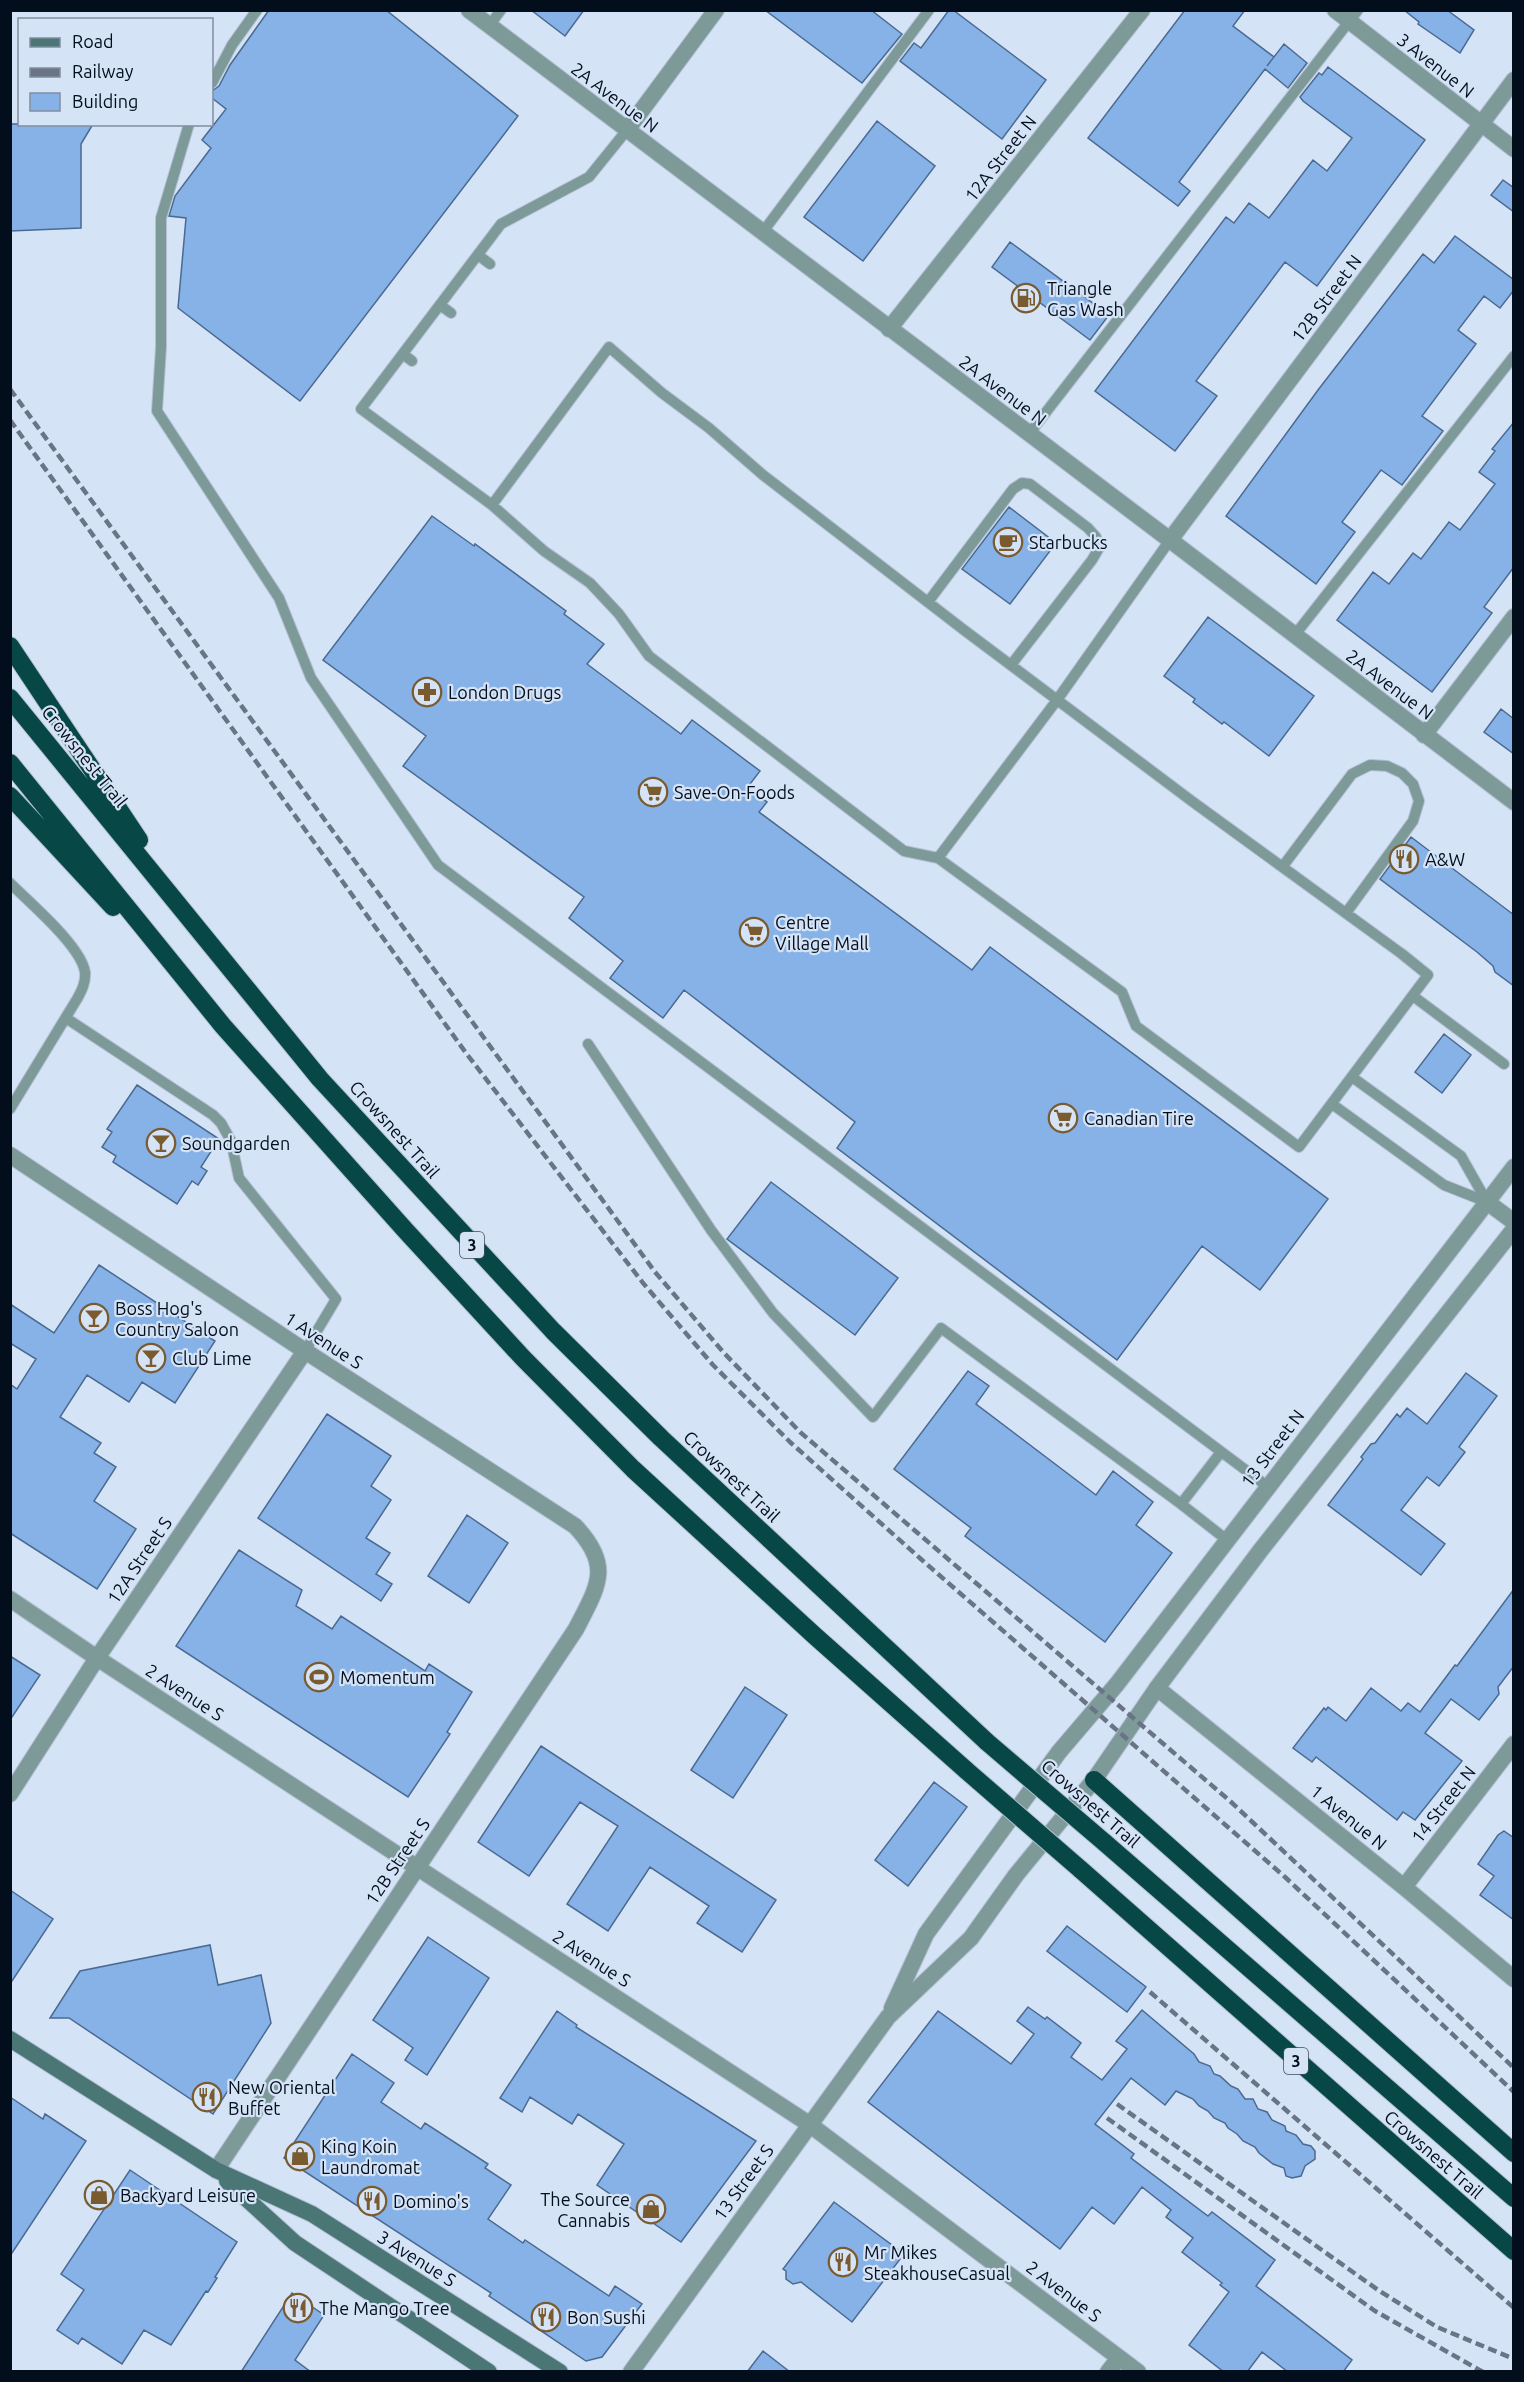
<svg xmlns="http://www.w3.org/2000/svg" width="1524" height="2382" viewBox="0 0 1524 2382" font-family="Ubuntu,sans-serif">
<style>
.building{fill:#86b2e8;stroke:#4a6a91;stroke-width:1.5}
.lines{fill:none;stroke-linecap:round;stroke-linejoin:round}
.service-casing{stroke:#b3c1d3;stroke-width:12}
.minor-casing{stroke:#b3c1d3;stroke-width:18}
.tertiary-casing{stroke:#b3c1d3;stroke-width:18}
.secondary-casing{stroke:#b3c1d3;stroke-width:18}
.motorway-casing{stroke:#b3c1d3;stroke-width:20}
.service{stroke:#7d9a99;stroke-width:10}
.minor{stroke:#7d9a99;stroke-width:16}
.tertiary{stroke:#7d9a99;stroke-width:16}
.secondary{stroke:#4a7776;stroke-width:16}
.motorway{stroke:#074746;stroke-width:18}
.rail{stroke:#697586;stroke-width:4.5;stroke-dasharray:9 4.5;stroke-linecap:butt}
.motorway-bridge-casing{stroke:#b3c1d3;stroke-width:20;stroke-linecap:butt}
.motorway-bridge{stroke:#074746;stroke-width:18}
.labels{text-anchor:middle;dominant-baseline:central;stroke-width:4.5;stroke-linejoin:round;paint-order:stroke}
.shield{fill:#d5e3f6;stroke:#424e5e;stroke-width:1.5}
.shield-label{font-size:16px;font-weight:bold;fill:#030e1d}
.street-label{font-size:18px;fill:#030e1d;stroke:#d5e3f6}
.poi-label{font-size:18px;fill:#030e1d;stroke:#d5e3f6;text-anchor:start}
</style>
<rect width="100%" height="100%" fill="#d5e3f6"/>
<!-- building -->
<path class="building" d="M269 10H386L518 116 300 401 178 308 186 218 169 216 175 196 211 148 202 140 226 109 212 98V91L219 86 230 65Z
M531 10H584L565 36Z
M765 10H871L902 34 862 83Z
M949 10H953L1046 80 1002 139 900 61 914 43 921 48Z
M1185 10H1245L1233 26 1274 57 1267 66 1284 44 1307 63 1288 88 1265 69 1179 182 1190 191 1178 206 1088 138Z
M1404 10H1447L1474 30 1460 53 1418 24 1419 22Z
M1328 67 1425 140 1317 286 1285 262 1196 381 1217 396 1175 451 1095 391 1226 217 1234 223 1249 203 1269 218 1313 160 1327 171 1352 138 1303 101 1300 97 1319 73 1322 75Z
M877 121 935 166 863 261 804 217Z
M10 124H93L81 144V228L10 231Z
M1503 180 1514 188V212L1491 195Z
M1455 236 1514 280V290L1500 308 1484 296 1458 330 1476 344 1422 416 1443 431 1402 485 1381 470 1342 522 1355 532 1316 584 1226 516 1318 390 1423 254 1434 263Z
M1010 242 1109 315 1090 340 992 267Z
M1514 422V567L1484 607 1492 613 1432 692 1337 620 1373 572 1389 584 1413 553 1421 559 1449 522 1460 530 1495 484 1479 472 1495 451 1492 449Z
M1009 507 1056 543 1010 604 962 569Z
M432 516 474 546 475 544 566 611 564 614 604 644 587 664 681 734 692 720 760 771 747 788 767 802 759 812 972 970 990 947 1328 1199 1260 1290 1202 1246 1117 1360 837 1148 855 1122 684 990 663 1018 610 978 623 961 569 918 584 897 403 766 426 736 323 660Z
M1208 617 1314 696 1269 756 1224 722 1222 724 1193 702 1195 699 1164 676Z
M1501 709 1514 719V754L1484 732Z
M1411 837 1514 915V986L1495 972 1493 966 1477 952 1380 879Z
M1444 1034 1471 1055 1442 1093 1415 1072Z
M137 1085 219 1139 201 1167 207 1171 198 1185 192 1181 177 1204 113 1162 116 1156 102 1147 112 1132 107 1129Z
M771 1182 898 1278 855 1335 727 1239Z
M99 1265 215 1341 175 1403 142 1382 129 1402 87 1375 60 1417 101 1443 94 1453 116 1467 94 1501 136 1529 97 1589 10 1533V1384L17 1389 36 1359 10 1343V1304L54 1333Z
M968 1371 989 1386 976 1404 1096 1495 1113 1471 1153 1502 1136 1525 1172 1553 1105 1642 965 1536 971 1528 894 1469Z
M1466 1373 1497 1396 1459 1447 1465 1452 1439 1486 1427 1477 1401 1510 1445 1544 1421 1575 1328 1505 1363 1459 1361 1457 1371 1444 1375 1443 1397 1414 1400 1417 1407 1408 1427 1424Z
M327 1414 391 1456 371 1486 391 1500 366 1538 390 1553 376 1574 392 1584 381 1601 258 1518Z
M467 1515 508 1543 469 1603 428 1576Z
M239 1550 302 1590 296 1606 332 1629 341 1616 425 1671 429 1664 472 1692 447 1732 450 1734 408 1797 176 1646Z
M1514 1589V1666L1498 1687 1499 1694 1479 1720 1451 1699 1425 1733 1462 1761 1415 1820 1403 1812 1397 1820 1316 1757 1312 1762 1293 1748 1324 1708 1326 1710 1328 1707 1346 1721 1371 1688 1401 1711 1408 1703 1420 1712 1455 1665 1457 1666Z
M10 1656 40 1675 10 1720Z
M745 1687 787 1715 733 1798 691 1770Z
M541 1746 776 1900 742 1952 697 1923 709 1906 650 1867 608 1931 567 1904 618 1826 580 1802 529 1876 478 1842Z
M934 1782 967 1807 908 1886 875 1860Z
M1504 1831 1514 1838V1920L1480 1895 1494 1876 1478 1864 1498 1835Z
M10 1890 53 1919 10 1984Z
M1067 1926 1146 1987 1127 2012 1047 1951Z
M428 1937 489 1978 427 2075 405 2060 413 2048 373 2020Z
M210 1945 218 1985 261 1975 271 2023 213 2114 69 2018H50L80 1971Z
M1028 2007 1045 2019 1047 2017 1081 2043 1071 2057 1102 2080 1127 2049 1116 2041 1142 2010 1194 2054 1199 2062 1210 2066 1214 2074 1220 2076 1231 2086 1238 2089 1245 2099H1253L1258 2109 1267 2112 1272 2120 1285 2126 1286 2131 1296 2135 1303 2144 1311 2146 1315 2151V2159L1305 2166 1301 2176 1292 2178 1286 2176 1284 2168 1273 2164 1259 2153 1255 2147 1243 2141 1237 2134 1228 2128 1225 2123 1214 2118 1208 2111 1199 2106 1193 2099 1176 2091 1165 2105 1131 2078 1095 2124 1134 2154 1131 2158 1208 2216 1212 2212 1275 2260 1256 2286 1352 2360 1343 2372H1288L1262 2352 1247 2372H1224L1189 2345 1229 2292 1220 2285 1222 2283 1182 2252 1193 2238 1166 2217 1171 2210 1142 2187 1114 2224 1092 2207 1060 2249 868 2102 938 2011 1011 2064 1034 2034 1017 2021Z
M557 2011 577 2025 576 2027 756 2141 681 2242 597 2185 624 2144 578 2114 572 2124 530 2097 522 2112 500 2098Z
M352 2054 394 2083 381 2102 421 2129 425 2123 488 2164 485 2168 511 2185 488 2219 523 2243 525 2240 609 2296 615 2286 642 2304 602 2357 586 2361 489 2296 491 2293 284 2158Z
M10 2097 43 2119 45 2114 86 2141 10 2256Z
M130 2170 237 2242 215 2277 217 2278 208 2292 206 2291 171 2345 144 2330 122 2364 82 2338 78 2344 57 2330 84 2290 61 2274Z
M834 2202 904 2254 852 2322 801 2282 793 2284 786 2279V2271L783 2269Z
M292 2293 324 2315 295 2360 311 2372H241Z
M763 2351 790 2372H747Z"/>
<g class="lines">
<!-- service casing -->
<g class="service-casing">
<path id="service" d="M489 26 501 10
M212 83 232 45 257 10
M189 124 161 218V347L157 411 279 598 311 678 438 865 1267 1486
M627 130 589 177 501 224 361 409 492 505 544 551 590 583 619 614 649 656 904 851 938 858
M762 233 929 10
M478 255 490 264
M440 305 451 313
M403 354 412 361
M1029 434 1358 10
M492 505 609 347 662 393 709 428 763 475 964 630 1193 802 1402 954 1428 975 1299 1147 1136 1026 1122 992 938 858 1057 700 1170 540
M928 602 1013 489 1022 483 1030 484 1088 528 1096 537 1099 548 1092 560 1011 665
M1294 636 1514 356
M1283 866 1352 774 1370 765 1387 766 1402 773 1413 784 1419 801 1413 821 1346 913
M10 883C30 903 81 946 85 972 86 982 82 990 77 999L10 1109
M1413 996 1504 1064
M66 1018 213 1115 221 1123 231 1141 239 1178 336 1299 305 1351
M588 1044 711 1230 773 1313 873 1417 941 1328 1181 1504
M1352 1077 1461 1156 1487 1202
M1332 1104 1444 1185 1487 1202
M1221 1452 1181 1504 1227 1540"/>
</g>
<!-- minor casing -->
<g class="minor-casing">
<path id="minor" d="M1335 10 1514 149
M627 130 716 10
M889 329 1142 10
M1170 540 1514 80
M1424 735 1514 617
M10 1155 305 1351 575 1526C613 1566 598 1586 576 1629L216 2170
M1487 1202 1514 1222
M10 1599 97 1658 809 2124 1138 2372
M1157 1688 1404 1887 1514 1979
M10 1794 97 1658 305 1351
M1404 1887 1514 1744
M1108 2372 1119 2358"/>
</g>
<!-- tertiary casing -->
<g class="tertiary-casing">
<path id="tertiary" d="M469 10 1170 540 1514 802
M892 2008 926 1934 1059 1752 1117 1684 1514 1167
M631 2372 888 2017 971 1938 1016 1875 1094 1780 1157 1688 1260 1551 1514 1229"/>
</g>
<!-- secondary casing -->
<g class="secondary-casing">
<path id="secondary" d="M10 2039 216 2170 312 2214 560 2372
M227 2181 295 2243 489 2372"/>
</g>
<!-- motorway casing -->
<g class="motorway-casing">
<path id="motorway" d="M10 646 139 840
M10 698 320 1079 553 1331 661 1438 987 1742
M10 763 223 1026 406 1231 523 1358 633 1469 815 1636 967 1771
M10 796 113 907
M1094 1780 1514 2153
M1104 1842 1514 2198
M1080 1869 1514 2251"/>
</g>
<!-- service -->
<use href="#service" class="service"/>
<!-- minor -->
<use href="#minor" class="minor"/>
<!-- tertiary -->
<use href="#tertiary" class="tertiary"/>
<!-- secondary -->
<use href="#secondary" class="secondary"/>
<!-- motorway -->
<use href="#motorway" class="motorway"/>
<!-- rail -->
<path class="rail" d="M10 389 655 1272 724 1353 800 1432 1230 1801 1514 2068
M10 420 466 1053 643 1283 713 1365 790 1442 922 1560 1285 1877 1514 2092
M1150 1992 1514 2308
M1117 2104 1378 2290 1437 2327 1514 2359
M1107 2118 1375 2311 1483 2372"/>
<!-- motorway-bridge casing -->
<g class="motorway-bridge-casing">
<path id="motorway-bridge" d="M987 1742 1104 1842
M967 1771 1080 1869"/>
</g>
<!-- motorway-bridge -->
<use href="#motorway-bridge" class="motorway-bridge"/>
</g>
<!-- icons -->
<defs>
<g id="fuel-ring" transform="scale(1.5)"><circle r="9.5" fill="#d5e3f6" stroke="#7a5b30" stroke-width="1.5"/><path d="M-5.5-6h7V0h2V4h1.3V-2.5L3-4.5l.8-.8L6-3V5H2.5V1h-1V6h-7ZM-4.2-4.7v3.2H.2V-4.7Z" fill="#7a5b30"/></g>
<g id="cafe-ring" transform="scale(1.5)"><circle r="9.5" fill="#d5e3f6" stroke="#7a5b30" stroke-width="1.5"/><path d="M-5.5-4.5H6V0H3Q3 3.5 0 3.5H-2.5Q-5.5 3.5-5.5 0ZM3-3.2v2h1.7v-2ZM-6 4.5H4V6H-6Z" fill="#7a5b30"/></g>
<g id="pharmacy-ring" transform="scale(1.5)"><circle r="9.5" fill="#d5e3f6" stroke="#7a5b30" stroke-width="1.5"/><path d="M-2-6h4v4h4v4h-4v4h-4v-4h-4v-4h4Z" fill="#7a5b30"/></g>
<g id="supermarket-ring" transform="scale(1.5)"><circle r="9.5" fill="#d5e3f6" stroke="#7a5b30" stroke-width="1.5"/><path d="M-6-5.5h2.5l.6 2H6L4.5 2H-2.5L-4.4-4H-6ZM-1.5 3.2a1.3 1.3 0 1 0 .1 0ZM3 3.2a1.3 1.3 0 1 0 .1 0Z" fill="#7a5b30"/></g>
<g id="restaurant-ring" transform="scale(1.5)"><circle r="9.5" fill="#d5e3f6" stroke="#7a5b30" stroke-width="1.5"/><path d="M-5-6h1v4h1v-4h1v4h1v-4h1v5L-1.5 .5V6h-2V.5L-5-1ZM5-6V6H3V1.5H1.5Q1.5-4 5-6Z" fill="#7a5b30"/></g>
<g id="bar-ring" transform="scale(1.5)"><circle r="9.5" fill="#d5e3f6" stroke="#7a5b30" stroke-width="1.5"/><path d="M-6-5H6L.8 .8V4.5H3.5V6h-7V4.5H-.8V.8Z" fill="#7a5b30"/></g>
<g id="stadium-ring" transform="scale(1.5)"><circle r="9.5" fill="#d5e3f6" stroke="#7a5b30" stroke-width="1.5"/><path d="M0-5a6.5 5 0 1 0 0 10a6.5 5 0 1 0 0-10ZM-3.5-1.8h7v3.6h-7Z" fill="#7a5b30"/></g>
<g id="shop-ring" transform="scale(1.5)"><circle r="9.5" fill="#d5e3f6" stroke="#7a5b30" stroke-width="1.5"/><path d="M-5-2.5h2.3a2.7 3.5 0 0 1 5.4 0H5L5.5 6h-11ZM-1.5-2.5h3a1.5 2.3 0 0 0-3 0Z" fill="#7a5b30"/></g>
</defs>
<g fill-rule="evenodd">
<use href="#fuel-ring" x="1026" y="298"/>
<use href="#cafe-ring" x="1008" y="542"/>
<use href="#pharmacy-ring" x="427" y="692"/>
<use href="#supermarket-ring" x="653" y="792"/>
<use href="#restaurant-ring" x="1404" y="859"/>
<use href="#supermarket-ring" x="754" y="932"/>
<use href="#supermarket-ring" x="1063" y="1118"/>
<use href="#bar-ring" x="161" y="1143"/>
<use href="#bar-ring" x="94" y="1318"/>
<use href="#bar-ring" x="151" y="1358"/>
<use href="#stadium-ring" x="319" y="1677"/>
<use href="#restaurant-ring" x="207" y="2097"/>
<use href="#shop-ring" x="300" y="2156"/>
<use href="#shop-ring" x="99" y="2195"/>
<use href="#restaurant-ring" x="372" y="2201"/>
<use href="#shop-ring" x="651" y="2209"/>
<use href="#restaurant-ring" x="843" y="2262"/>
<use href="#restaurant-ring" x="298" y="2308"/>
<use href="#restaurant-ring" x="546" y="2317"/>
</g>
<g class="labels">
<!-- shield labels -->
<g class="shield">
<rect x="460" y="1232" width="24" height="26" rx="4.5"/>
<rect x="1284" y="2048" width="24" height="26" rx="4.5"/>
</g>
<g class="shield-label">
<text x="472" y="1245">3</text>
<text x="1296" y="2061">3</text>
</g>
<!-- street labels -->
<g class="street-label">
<text transform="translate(1436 65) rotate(38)">3 Avenue N</text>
<text transform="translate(615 97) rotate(37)">2A Avenue N</text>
<text transform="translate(1000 158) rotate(-52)">12A Street N</text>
<text transform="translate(1326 298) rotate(-53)">12B Street N</text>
<text transform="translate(1003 390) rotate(37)">2A Avenue N</text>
<text transform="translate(1390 684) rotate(37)">2A Avenue N</text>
<text transform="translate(85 756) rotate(51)">Crowsnest Trail</text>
<text transform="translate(395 1129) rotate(48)">Crowsnest Trail</text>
<text transform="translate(324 1340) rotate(33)">1 Avenue S</text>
<text transform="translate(1272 1448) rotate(-53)">13 Street N</text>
<text transform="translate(732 1476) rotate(43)">Crowsnest Trail</text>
<text transform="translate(139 1560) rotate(-56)">12A Street S</text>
<text transform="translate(185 1692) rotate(33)">2 Avenue S</text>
<text transform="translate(1091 1803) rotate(41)">Crowsnest Trail</text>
<text transform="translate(1443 1804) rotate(-52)">14 Street N</text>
<text transform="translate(1349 1817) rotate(39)">1 Avenue N</text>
<text transform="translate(397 1861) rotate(-56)">12B Street S</text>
<text transform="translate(592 1958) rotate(33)">2 Avenue S</text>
<text transform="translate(1434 2154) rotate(41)">Crowsnest Trail</text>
<text transform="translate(743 2182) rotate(-54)">13 Street S</text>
<text transform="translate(417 2258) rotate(32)">3 Avenue S</text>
<text transform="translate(1064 2291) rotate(37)">2 Avenue S</text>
</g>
<!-- poi labels -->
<g class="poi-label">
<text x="1047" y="288">Triangle<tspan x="1047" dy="21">Gas Wash</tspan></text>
<text x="1029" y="542">Starbucks</text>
<text x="448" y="692">London Drugs</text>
<text x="674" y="792">Save-On-Foods</text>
<text x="1425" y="859">A&amp;W</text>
<text x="775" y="922">Centre<tspan x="775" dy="21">Village Mall</tspan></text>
<text x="1084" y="1118">Canadian Tire</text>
<text x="182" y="1143">Soundgarden</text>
<text x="115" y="1308">Boss Hog's<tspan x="115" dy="21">Country Saloon</tspan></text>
<text x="172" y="1358">Club Lime</text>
<text x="340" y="1677">Momentum</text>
<text x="228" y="2087">New Oriental<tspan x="228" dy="21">Buffet</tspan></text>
<text x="321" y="2146">King Koin<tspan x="321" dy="21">Laundromat</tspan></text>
<text x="120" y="2195">Backyard Leisure</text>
<text x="630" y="2199" text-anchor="end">The Source<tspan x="630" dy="21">Cannabis</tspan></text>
<text x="393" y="2201">Domino's</text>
<text x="864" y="2252">Mr Mikes<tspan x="864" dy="21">SteakhouseCasual</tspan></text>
<text x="319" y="2308">The Mango Tree</text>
<text x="567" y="2317">Bon Sushi</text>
</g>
</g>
<!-- border -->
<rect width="1524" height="2382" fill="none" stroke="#030e1d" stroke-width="24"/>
<!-- legend -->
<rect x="18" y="18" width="195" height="108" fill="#d5e3f6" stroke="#818e9f" stroke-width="1.5"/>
<rect x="30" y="38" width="30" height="9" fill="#4a7776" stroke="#818e9f" stroke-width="1.5"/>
<text x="72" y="48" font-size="18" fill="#030e1d">Road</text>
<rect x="30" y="68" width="30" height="9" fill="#697586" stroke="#818e9f" stroke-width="1.5"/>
<text x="72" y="78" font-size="18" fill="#030e1d">Railway</text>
<rect x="30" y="93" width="30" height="18" fill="#86b2e8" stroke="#818e9f" stroke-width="1.5"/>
<text x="72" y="108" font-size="18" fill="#030e1d">Building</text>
</svg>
